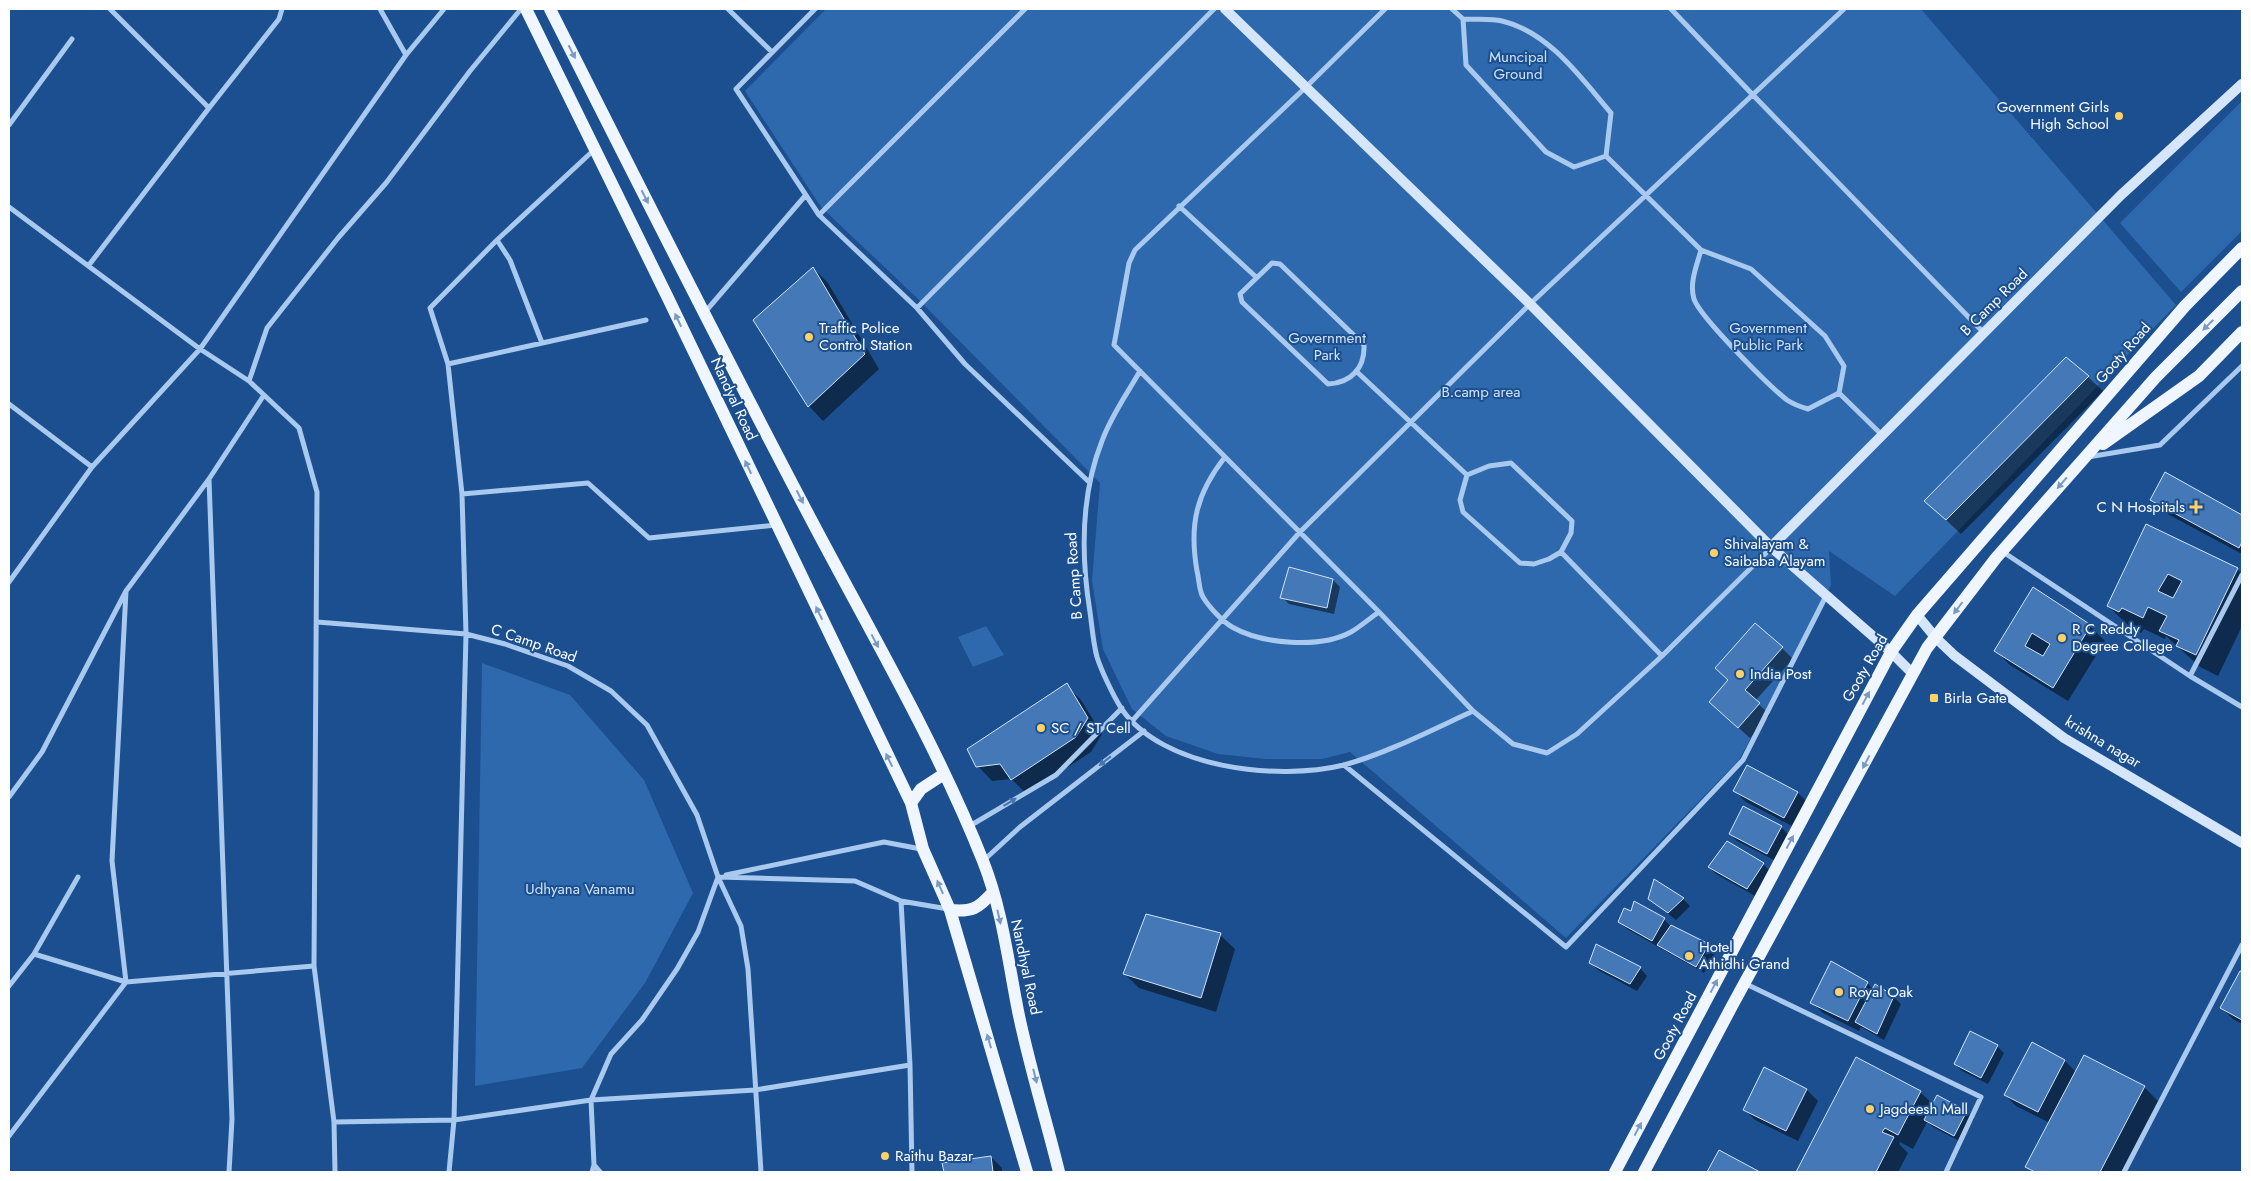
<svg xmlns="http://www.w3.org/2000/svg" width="2251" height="1181" viewBox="0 0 2251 1181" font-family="Jost,sans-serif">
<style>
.green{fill:#2e69ad}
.shadow{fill:#0007}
.building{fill:#4478b7;stroke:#cfe3fa;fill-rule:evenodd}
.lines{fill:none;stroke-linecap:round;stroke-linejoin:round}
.street{stroke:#a9c9ee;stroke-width:5}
.secondary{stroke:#d6e6fa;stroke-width:10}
.primary{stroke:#f0f6ff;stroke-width:12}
.oneway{fill:#7b9ac1}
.oneway2{fill:#4674ac}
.poi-dot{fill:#ffd166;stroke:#1b4f8f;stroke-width:2}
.labels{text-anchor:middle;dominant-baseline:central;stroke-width:4;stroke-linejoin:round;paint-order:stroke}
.park-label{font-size:15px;fill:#cfe3fa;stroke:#1b4f8f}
.poi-label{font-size:15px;fill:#fff;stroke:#1b4f8f;text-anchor:start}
.street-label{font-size:15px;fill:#fff;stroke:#1b4f8f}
</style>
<rect width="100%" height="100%" fill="#1b4f8f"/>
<!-- green -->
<path class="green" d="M826 9H1921L2176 305 1895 596 1829 551 1831 585 1739 760 1566 938 1350 752 1322 759H1266L1218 754 1166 736 1132 709 1103 649 1092 581 1100 483 915 296 821 207 745 91Z
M2242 101V231L2181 292 2120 223Z
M986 626 1004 655 973 667 958 637Z
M482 663 570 695 644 780 693 893 645 983 582 1068 475 1086Z"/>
<!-- shadow -->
<path class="shadow" d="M813 268 828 283 879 369 823 421 809 406 755 321Z
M2088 377 2103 391 1961 534 1926 501Z
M2165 474 2242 516V554L2162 511 2151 500Z
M2147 526 2237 569 2242 574V626L2218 676 2200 667 2166 636 2165 639 2144 629 2141 633 2130 627 2108 606Z
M1333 580 1340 587 1334 614 1289 604 1282 597Z
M2033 589 2090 626 2105 641 2068 701 2010 665 1996 651Z
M1782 648 1793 659 1755 701 1770 715 1750 738 1722 713 1729 681Z
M1066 685 1081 700 1102 734 1091 752 1027 794 1011 779 992 781 978 766Z
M1748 767 1798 793 1809 804 1796 828 1746 802 1735 791Z
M1781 827 1788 834 1774 860 1737 841 1730 834Z
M1763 864 1770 871 1755 896 1716 874 1709 867Z
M1649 899H1683L1690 906 1676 920Z
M1664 919 1671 927 1708 945 1716 952 1704 973 1627 929 1619 921Z
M1220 935 1235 949 1216 1012 1139 988 1124 973Z
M1590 963 1640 968 1647 976 1637 991 1598 970Z
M2241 972 2242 973V1024L2233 1019 2222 1008Z
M1867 983 1873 989 1894 997 1901 1004 1884 1040 1861 1027 1859 1031 1823 1013 1812 1002Z
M1997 1046 2004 1053 1988 1084 1962 1071 1955 1064Z
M1857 1059 1920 1092 1934 1105 1967 1112 1974 1119 1961 1142 1933 1127 1927 1122 1913 1149 1900 1142 1899 1144 1908 1153 1898 1172H1798Z
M2065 1061 2076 1072 2144 1087 2159 1102 2122 1172H2032L2027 1167 2050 1123 2016 1106 2005 1095Z
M1764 1069 1807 1090 1818 1101 1798 1141 1755 1120 1744 1109Z
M991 1157 1002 1168V1172H945L944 1164Z"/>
<!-- building -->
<path class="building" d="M813 267 865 354 808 407 753 320Z
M2066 357 2089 376 1946 520 1924 501Z
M2165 472 2242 515V542L2239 548 2150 500Z
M2146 524 2238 568 2196 655 2176 646 2179 640 2159 631 2167 616 2148 607 2143 618 2122 608 2119 612 2107 606ZM2168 574 2182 581 2173 598 2158 591Z
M1289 567 1333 579 1327 608 1280 598Z
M2033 587 2091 625 2053 688 1994 651ZM2032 633 2050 644 2043 656 2025 646Z
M1755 623 1783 647 1745 690 1760 703 1738 728 1709 702 1728 680 1715 668Z
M1067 683 1088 718 1076 737 1011 780 1000 764 976 767 967 749Z
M1747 765 1798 792 1784 818 1733 791Z
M1743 806 1782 826 1767 854 1729 834Z
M1727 841 1764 863 1747 889 1708 867Z
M1654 879 1684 898 1668 913 1648 899Z
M1634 901 1665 918 1652 941 1618 922 1624 908 1631 911Z
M1146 914 1221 933 1201 998 1123 974Z
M1671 925 1709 944 1696 967 1657 945Z
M1596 944 1641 967 1630 984 1589 963Z
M1831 961 1868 982 1848 1021 1810 1003Z
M2240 971H2242V1020L2220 1008Z
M1875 984 1894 996 1877 1034 1855 1022Z
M1970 1031 1998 1045 1981 1078 1954 1064Z
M2032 1042 2065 1060 2038 1112 2004 1095Z
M2084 1055 2145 1086 2100 1172H2035L2025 1167Z
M1856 1057 1921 1091 1898 1135 1885 1128 1882 1132 1894 1137 1876 1172H1796Z
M1764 1067 1807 1089 1786 1131 1743 1110Z
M1937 1095 1967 1111 1954 1136 1924 1120Z
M1719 1150 1760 1172H1707Z
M991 1156 993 1172H944L942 1163Z"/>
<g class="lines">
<!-- street -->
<path class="street" d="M380 9 406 55
M728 9 772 52
M815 9 736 89 819 215 917 308 965 364 1089 482
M1385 9 1306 87 1135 250 1129 263 1114 345 1379 612 1473 711 1513 744 1547 753 1577 734 1662 656 1771 548
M1452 9 1463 19C1475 20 1490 18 1502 21 1549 32 1581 78 1611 113L1606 156
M1671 9 1752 94 1984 333
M1463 19 1466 65 1546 152 1574 167 1606 156
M209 108 279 19 282 9
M9 125 72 39
M1606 156 1701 250 1751 269 1825 336 1844 366 1839 393
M1179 206 1256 277
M9 207 200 349 249 381 264 395 299 428 317 492 314 966 334 1122 335 1172
M819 215 1025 9
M497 240 510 260 542 343
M1701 250C1697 265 1689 283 1694 299 1700 317 1769 386 1787 400 1793 404 1801 407 1808 409L1839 393
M1272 263 1280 264 1364 345C1365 368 1351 383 1328 384L1242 302 1240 294Z
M89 265 209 108 110 9
M917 308 1214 9
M705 312 805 196
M448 364 646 320
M1140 371C1127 394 1111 416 1102 441 1081 494 1081 556 1090 612 1092 626 1093 642 1097 657 1101 670 1113 695 1121 708 1162 769 1278 781 1344 765 1385 754 1434 729 1473 711
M1356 371 1467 475
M249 381 267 328 338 238 386 183 470 71 521 9
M1839 393 1882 435
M9 404 92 467
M1225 457C1196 494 1189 525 1197 571 1199 578 1199 591 1203 597 1209 607 1222 621 1232 627 1262 644 1320 649 1351 632 1360 627 1370 618 1379 612
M2088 457 2160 445 2242 366
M1511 463 1572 521 1571 533 1561 552 1549 559 1534 564 1520 563 1463 512 1460 500 1467 475 1489 466Z
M209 479 232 1119 229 1172
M462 494 588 483 649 538 776 525
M1561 552 1662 656
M2003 552 2190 676 2242 707
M9 582 92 467 200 349 406 55 444 9
M317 622 466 634 505 644 568 666 611 691 647 725 697 815 718 877 698 932 677 969 642 1020 611 1054 591 1100 594 1165 592 1172
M2190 676 2242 575
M1133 720 1300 532 1530 304 1844 9
M1344 765 1566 947 1743 760 1826 596
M9 797 42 752 126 591 209 479 264 395
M968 827 1056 775 1122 708
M983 861 1020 827 1144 731
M726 875 884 842 921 849
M718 877 741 926 748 969 761 1172
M718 877 855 881 901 901 948 909
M901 901 910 1065 912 1172
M34 954 126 982 112 861 126 591
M1746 984 1981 1097 1946 1172
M9 986 34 954 78 877
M334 1122 454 1120 591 1100 755 1090 910 1065
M9 1136 126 982 314 966
M594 1165 600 1172
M449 1172 454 1120 466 634 462 494 448 364 430 308 497 240 595 149
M2124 1172 2242 945"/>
<!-- secondary -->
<path class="secondary" d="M1225 9 1530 304 1771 547 1891 652 1913 674
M1771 547 2121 195 2242 84
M1917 615 1935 637 1955 656 2064 738 2242 843"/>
<!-- primary -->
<path class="primary" d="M526 9 667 296 911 803 923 849 950 910 1027 1172
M550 9C634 175 717 341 804 506 865 623 934 738 983 861 1002 909 1008 960 1018 1011 1029 1065 1046 1119 1059 1172
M2103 444 2199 376 2242 332
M911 803 921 789 944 774
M950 910C972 912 978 909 993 892
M1615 1172 1891 652 1917 615 2185 306 2242 248
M1644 1172 1732 1006 1927 648 1996 558 2156 377 2242 291"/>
</g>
<!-- one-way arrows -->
<defs><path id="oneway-solid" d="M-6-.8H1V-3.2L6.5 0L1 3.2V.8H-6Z" transform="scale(1.25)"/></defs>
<g class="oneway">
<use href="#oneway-solid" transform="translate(572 52) rotate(63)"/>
<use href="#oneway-solid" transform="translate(645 197) rotate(63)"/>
<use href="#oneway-solid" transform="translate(678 320) rotate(-115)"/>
<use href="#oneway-solid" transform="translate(2208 325) rotate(135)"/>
<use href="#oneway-solid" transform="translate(748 467) rotate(-115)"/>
<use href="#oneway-solid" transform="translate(2062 483) rotate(131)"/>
<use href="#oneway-solid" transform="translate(800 497) rotate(63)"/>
<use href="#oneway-solid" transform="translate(1958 608) rotate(127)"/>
<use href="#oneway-solid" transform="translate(819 613) rotate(-116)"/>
<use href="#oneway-solid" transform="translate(875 641) rotate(62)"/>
<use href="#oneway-solid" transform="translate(1866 698) rotate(-62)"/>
<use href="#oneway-solid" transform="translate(889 760) rotate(-116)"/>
<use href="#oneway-solid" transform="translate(1866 762) rotate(118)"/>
<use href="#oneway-solid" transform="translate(1790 842) rotate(-62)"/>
<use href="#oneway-solid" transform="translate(940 887) rotate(-114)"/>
<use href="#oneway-solid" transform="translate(999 917) rotate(77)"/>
<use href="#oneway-solid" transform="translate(1714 986) rotate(-62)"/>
<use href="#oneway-solid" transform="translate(989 1041) rotate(-106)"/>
<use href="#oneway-solid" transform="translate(1035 1076) rotate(76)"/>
<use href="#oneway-solid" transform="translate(1638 1129) rotate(-62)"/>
</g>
<g class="oneway2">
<use href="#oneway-solid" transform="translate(1105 761) rotate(142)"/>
<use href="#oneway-solid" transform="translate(1010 802) rotate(-31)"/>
</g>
<!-- markers -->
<g class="poi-dot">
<circle cx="2119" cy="116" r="5"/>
<circle cx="809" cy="337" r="5"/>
<path d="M2193.5 499.5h5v5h5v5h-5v5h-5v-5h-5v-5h5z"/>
<circle cx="1714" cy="553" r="5"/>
<circle cx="2062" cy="638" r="5"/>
<circle cx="1740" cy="674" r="5"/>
<rect x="1929" y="693" width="10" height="10" rx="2.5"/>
<circle cx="1041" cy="728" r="5"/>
<circle cx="1689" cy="956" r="5"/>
<circle cx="1839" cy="992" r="5"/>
<circle cx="1870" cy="1109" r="5"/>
<circle cx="885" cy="1156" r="5"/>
</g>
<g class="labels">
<!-- park labels -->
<g class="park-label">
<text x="1518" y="57">Muncipal<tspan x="1518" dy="17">Ground</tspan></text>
<text x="1768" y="328">Government<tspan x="1768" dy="17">Public Park</tspan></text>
<text x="1327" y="338">Government<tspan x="1327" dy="17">Park</tspan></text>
<text x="1481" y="392">B.camp area</text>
<text x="580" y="889">Udhyana Vanamu</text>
</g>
<!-- poi labels -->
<g class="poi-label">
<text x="2109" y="107" text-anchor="end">Government Girls<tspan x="2109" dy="17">High School</tspan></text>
<text x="819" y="328">Traffic Police<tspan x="819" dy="17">Control Station</tspan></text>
<text x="2185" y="507" text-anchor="end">C N Hospitals</text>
<text x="1724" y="544">Shivalayam &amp;<tspan x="1724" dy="17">Saibaba Alayam</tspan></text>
<text x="2072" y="629">R C Reddy<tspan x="2072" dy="17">Degree College</tspan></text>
<text x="1750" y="674">India Post</text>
<text x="1944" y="698">Birla Gate</text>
<text x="1051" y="728">SC / ST Cell</text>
<text x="1699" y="947">Hotel<tspan x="1699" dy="17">Athidhi Grand</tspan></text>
<text x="1849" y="992">Royal Oak</text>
<text x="1880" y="1109">Jagdeesh Mall</text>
<text x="895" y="1156">Raithu Bazar</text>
</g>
<!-- street labels -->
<g class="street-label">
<text transform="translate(1994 302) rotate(-45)">B Camp Road</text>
<text transform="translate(2123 353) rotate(-49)">Gooty Road</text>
<text transform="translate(734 399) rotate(65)">Nandyal Road</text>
<text transform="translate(1074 576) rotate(-94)">B Camp Road</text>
<text transform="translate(534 643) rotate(19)">C Camp Road</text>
<text transform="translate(1865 668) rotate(-60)">Gooty Road</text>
<text transform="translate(2103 742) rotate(31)">krishna nagar</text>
<text transform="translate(1026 967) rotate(78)">Nandhyal Road</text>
<text transform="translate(1675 1026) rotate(-62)">Gooty Road</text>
</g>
</g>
<!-- border -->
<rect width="2251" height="1181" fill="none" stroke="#ffffff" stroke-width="20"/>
</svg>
